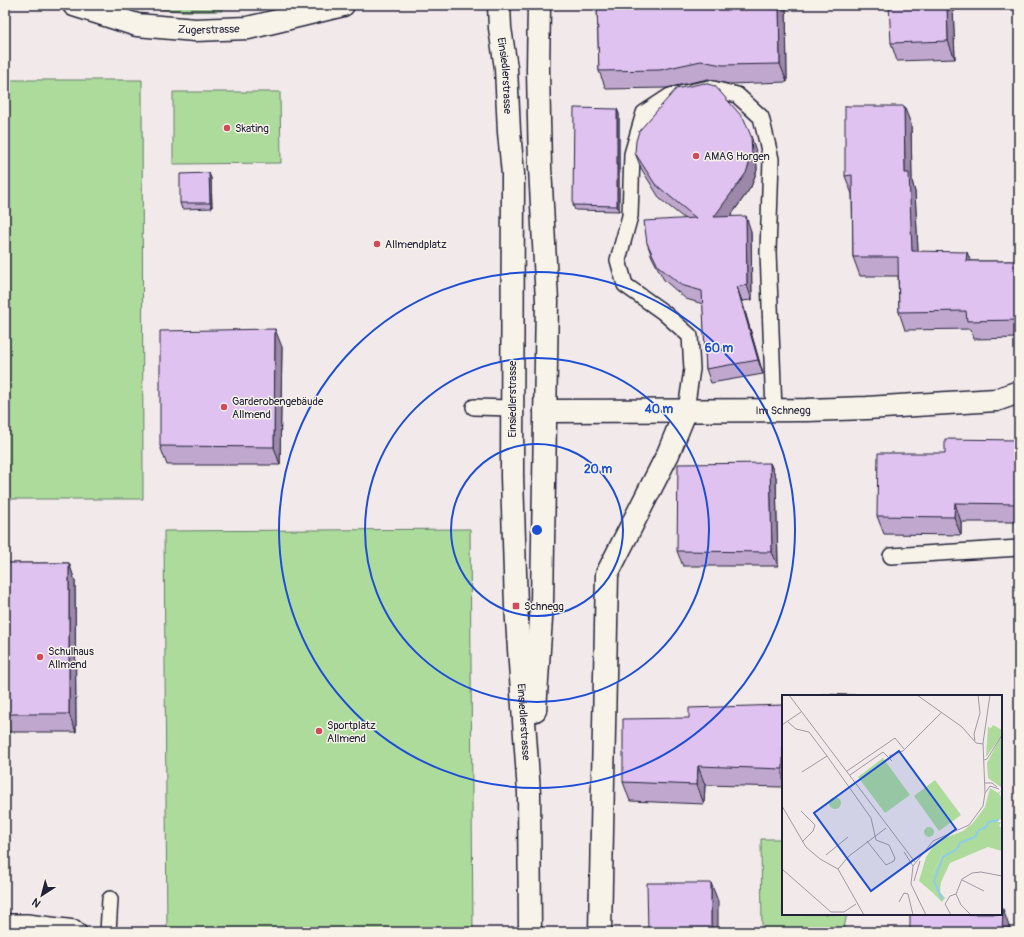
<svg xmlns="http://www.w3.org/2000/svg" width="1024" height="937" viewBox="0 0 1024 937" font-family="Pangolin,sans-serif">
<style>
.forest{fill:url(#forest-crowns);stroke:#677e6b}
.pitch{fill:#acdb9b;stroke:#677e6b}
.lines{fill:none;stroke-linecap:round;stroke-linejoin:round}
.lane-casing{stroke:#22223b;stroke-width:18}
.street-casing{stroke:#22223b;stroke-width:25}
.secondary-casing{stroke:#22223b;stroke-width:25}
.lane{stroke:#f7f3e8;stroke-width:15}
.street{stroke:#f7f3e8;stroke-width:22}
.secondary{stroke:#f7f3e8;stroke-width:22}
.wall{fill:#c0a7ce;stroke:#22223b}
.shaded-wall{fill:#9c88a8;stroke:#22223b}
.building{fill:#dfc2f0;stroke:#22223b}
.ring{fill:none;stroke:#1d4ed8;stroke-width:2}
.poi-dot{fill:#d1495b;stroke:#f7f3e8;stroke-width:1.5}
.labels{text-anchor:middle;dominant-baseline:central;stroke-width:3;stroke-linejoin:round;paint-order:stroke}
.street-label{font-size:11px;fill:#22223b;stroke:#f7f3e8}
.poi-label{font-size:11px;fill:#22223b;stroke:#f7f3e8;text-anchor:start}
.inset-river{fill:none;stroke:#8dccee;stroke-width:2}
.inset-road{fill:none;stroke:#9f99a4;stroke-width:1}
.view{fill:#1d4ed8;fill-opacity:0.15;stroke:#1d4ed8;stroke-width:2}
.inset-edge{fill:none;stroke:#22223b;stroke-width:2}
.centre{fill:#1d4ed8;stroke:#f7f3e8;stroke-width:2}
.ring-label{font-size:12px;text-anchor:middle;font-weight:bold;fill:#1d4ed8;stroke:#f7f3e8;stroke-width:3;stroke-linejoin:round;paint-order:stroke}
</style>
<defs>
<pattern id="forest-crowns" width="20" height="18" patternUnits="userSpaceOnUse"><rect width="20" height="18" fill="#acdb9b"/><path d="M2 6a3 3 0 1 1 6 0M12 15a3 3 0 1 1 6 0" fill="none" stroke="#94bc86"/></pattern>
</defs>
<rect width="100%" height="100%" fill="#f2e9ea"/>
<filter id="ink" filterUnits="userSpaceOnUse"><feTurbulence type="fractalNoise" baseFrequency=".025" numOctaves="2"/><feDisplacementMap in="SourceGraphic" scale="8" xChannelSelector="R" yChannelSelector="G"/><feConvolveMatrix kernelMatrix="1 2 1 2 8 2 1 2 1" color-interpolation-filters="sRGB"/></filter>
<g filter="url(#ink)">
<!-- forest -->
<path class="forest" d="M138 5H223L222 11C194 12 166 12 138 5Z"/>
<!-- pitch -->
<path class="pitch" d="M5 80H142L143 499H5Z
M173 92H280L281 163 173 164Z
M470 529 473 932H167L164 531Z
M761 839H783V914H847L843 932H762Z"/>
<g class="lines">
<!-- lane casing -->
<g class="lane-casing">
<path id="lane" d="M474 407 512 408
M686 410 692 369 690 336 663 312 625 285 618 260 630 216 632 154 644 113 670 96 709 88 737 95 761 117 771 159 768 252 774 411
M891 556 1019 548
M5 922H27L75 928 79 932
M108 932 110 899"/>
</g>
<!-- street casing -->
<g class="street-casing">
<g id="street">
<path id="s1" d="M545 411 807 410 867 408 996 400 1019 392"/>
<path d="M600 932 607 574 668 454 686 410"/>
</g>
</g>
<!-- secondary casing -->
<g class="secondary-casing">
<g id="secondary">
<path id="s2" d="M74 5 137 25 195 30 248 28 343 5"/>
<path id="s3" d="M499 5 500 28 506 68 509 132 513 174 512 476 516 606 529 793 530 932"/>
<path d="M535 710 542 603 547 301 540 167 538 70 539 5"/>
</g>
</g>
<!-- lane -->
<use href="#lane" class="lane"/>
<!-- street -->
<use href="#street" class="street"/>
<!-- secondary -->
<use href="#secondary" class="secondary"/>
</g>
<!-- wall -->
<path class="wall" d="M597 5H786L787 82 729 84 708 79 666 88 606 89 599 71Z
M953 5 955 59 897 61 891 43Z
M617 109 619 114V211L575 210 573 205Z
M911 124 912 181 915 192 918 251 971 261H1019V338L974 339 971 329 905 330 899 312 898 276H860L853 257 852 194 845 176Z
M756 151 757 170 751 187 730 217 751 231 752 300 742 301 763 374 711 383 706 369 703 304 686 299 664 280 652 257 647 243 685 219 660 199 641 168 635 153Z
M211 178 212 208 182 209 180 203Z
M282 347 280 465H167L160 446Z
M1019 440V522H961V535L884 534 877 516 945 453Z
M770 463 776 477 778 566H683L677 551Z
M5 563H69L75 581 76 732H5Z
M783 705V787L705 785 704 804 630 801 623 782 689 718Z"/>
<!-- shaded-wall -->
<path class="shaded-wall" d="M779 5H786L787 82 780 64Z
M947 5H953L955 59 948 41Z
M904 106 911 124 912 181 915 192 919 270 912 251 905 173Z
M617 109 619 114V211L617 206Z
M751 136 756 151 757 170 751 187 719 232 714 217Z
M209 173 211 178 212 208 210 203Z
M746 216 751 231 752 300 747 285Z
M967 252 974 270 966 261Z
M737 287 742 301 763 374 758 360Z
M275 329 282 347 280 465 274 447Z
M770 463 776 477 778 566 772 552Z
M955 503 961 522V535L954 517Z
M69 563 75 581 76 732 69 714Z
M698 766 705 785 704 804 697 785Z
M711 883 718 901V932H711Z
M1003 909 1011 932H1002Z"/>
<!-- building -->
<path class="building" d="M597 5H779L780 64 722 65 701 61 660 70 599 71Z
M889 5H947L948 41 891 43Z
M704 83 715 86 744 119 751 136 752 155 746 173 714 217 746 216 747 285 737 287 758 360 706 369 702 291 681 285 658 266 647 243 644 221 696 218 655 184 635 153 636 141 639 131 676 89Z
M845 106H904L905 173H909L912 251 967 252 966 261H1019V320L967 321 966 311 899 312 898 257H853L852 175 845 176Z
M574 108 617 109V206L573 205Z
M209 173 210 203H180V174Z
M275 329 274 447 160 446V331Z
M945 439 1019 440V504L955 503 954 517 877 516 878 453H945Z
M770 463 772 552 677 551 678 464Z
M5 563H69V714H5Z
M821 694 885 696H822Z
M783 705V769L698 766 697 785 623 782V719L689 718V708Z
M647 883H711V932H648Z
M1001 909H1003L1002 932H910V914H1001Z"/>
</g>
<!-- distance rings -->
<g class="ring">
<circle cx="537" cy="530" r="86"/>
<circle cx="537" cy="530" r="172"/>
<circle cx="537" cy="530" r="258"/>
</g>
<!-- markers -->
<g class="poi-dot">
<circle cx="227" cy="128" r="4"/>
<circle cx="696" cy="156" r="4"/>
<circle cx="377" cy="244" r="4"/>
<circle cx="224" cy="407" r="4"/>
<rect x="512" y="602" width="8" height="8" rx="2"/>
<circle cx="40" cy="657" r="4"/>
<circle cx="319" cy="731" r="4"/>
</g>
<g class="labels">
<!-- street labels -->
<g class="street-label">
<text stroke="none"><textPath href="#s2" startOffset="138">Zugerstrasse</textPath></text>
<text stroke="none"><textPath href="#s3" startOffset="71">Einsiedlerstrasse</textPath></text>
<text transform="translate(512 399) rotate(-90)">Einsiedlerstrasse</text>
<text stroke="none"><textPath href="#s1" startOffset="238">Im Schnegg</textPath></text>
<text stroke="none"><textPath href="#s3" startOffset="718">Einsiedlerstrasse</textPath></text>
</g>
<!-- poi labels -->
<g class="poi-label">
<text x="235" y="128">Skating</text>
<text x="704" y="156">AMAG Horgen</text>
<text x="385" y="244">Allmendplatz</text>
<text x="232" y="401">Garderobengebäude<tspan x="232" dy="13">Allmend</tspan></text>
<text x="524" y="606">Schnegg</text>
<text x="48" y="651">Schulhaus<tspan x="48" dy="13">Allmend</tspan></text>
<text x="327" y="725">Sportplatz<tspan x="327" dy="13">Allmend</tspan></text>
</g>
</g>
<!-- overview -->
<g transform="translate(782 695)">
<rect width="220" height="220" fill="#f2e9ea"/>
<path d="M211 30 220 35V40L204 62 206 32 209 33ZM155 146 161 157 150 179 153 195 151 198 137 186 144 162Z" fill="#acdb9b"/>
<path d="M220 39V93L206 83 205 68ZM208 93 216 98 220 95 217 99 220 103V125L216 124 215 127H219L217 131 220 133V156L206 152 168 168 159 187 158 197 163 203 160 207 151 198 153 195 149 190 150 179 161 157 155 146 181 136 191 128 203 112Z" fill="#acdb9b"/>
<path d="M101 63 128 100 103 118 76 82ZM153 85 179 120 157 136 132 101ZM47 108a6 6 0 1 1 12 0a6 6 0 1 1-12 0ZM142 137a5 5 0 1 1 10 0a5 5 0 1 1-10 0Z" fill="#acdb9b"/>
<path class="inset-river" d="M160 204 152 186 161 162 175 154 178 148 193 142 197 135 203 133 207 127 217 125"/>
<path class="inset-road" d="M7 0 133 167M135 0 180 32 194 48 201 49M6 27 14 34 27 37 45 61 89 123 94 145 107 150 113 163 112 166 104 170 85 146M0 30 19 17M193 46 192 39 198 18 196 0M107 61 121 56 160 17M202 65 205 64 220 40M65 76 113 43 122 54M20 77 45 61M68 80 101 57 110 66M203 88H210L215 92M203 98 208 91 217 94M0 111 24 152 38 164 56 174 82 220M19 116 33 130 31 136 20 147M122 157 131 171M44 160 66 142M0 174 49 217H62L74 209M56 174 67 161 104 133M180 185 202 196M132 186 138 166M117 207 122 198 126 199 131 220M144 220 129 189 131 171 151 146 187 130 201 111 203 98 201 48 208 0M169 220 163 209 168 201 174 199M189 220 179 210 174 199 180 184 190 178 199 177 220 181"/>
<path class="view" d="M117 56 174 134 89 196 32 118Z"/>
<rect width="220" height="220" class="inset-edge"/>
</g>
<circle cx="537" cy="530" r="6" class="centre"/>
<g class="ring-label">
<text x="719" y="352">60 m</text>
<text x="659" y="413">40 m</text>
<text x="598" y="473">20 m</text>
</g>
<!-- margin -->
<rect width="1024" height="937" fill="none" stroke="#f7f3e8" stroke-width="20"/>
<rect x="10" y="10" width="1004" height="917" fill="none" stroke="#22223b" stroke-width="1.5" filter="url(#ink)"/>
<!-- north arrow -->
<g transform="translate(42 895) rotate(216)" stroke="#f7f3e8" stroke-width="3" paint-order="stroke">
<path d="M0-3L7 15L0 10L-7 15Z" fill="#22223b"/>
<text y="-6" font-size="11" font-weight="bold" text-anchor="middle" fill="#22223b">N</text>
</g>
</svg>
